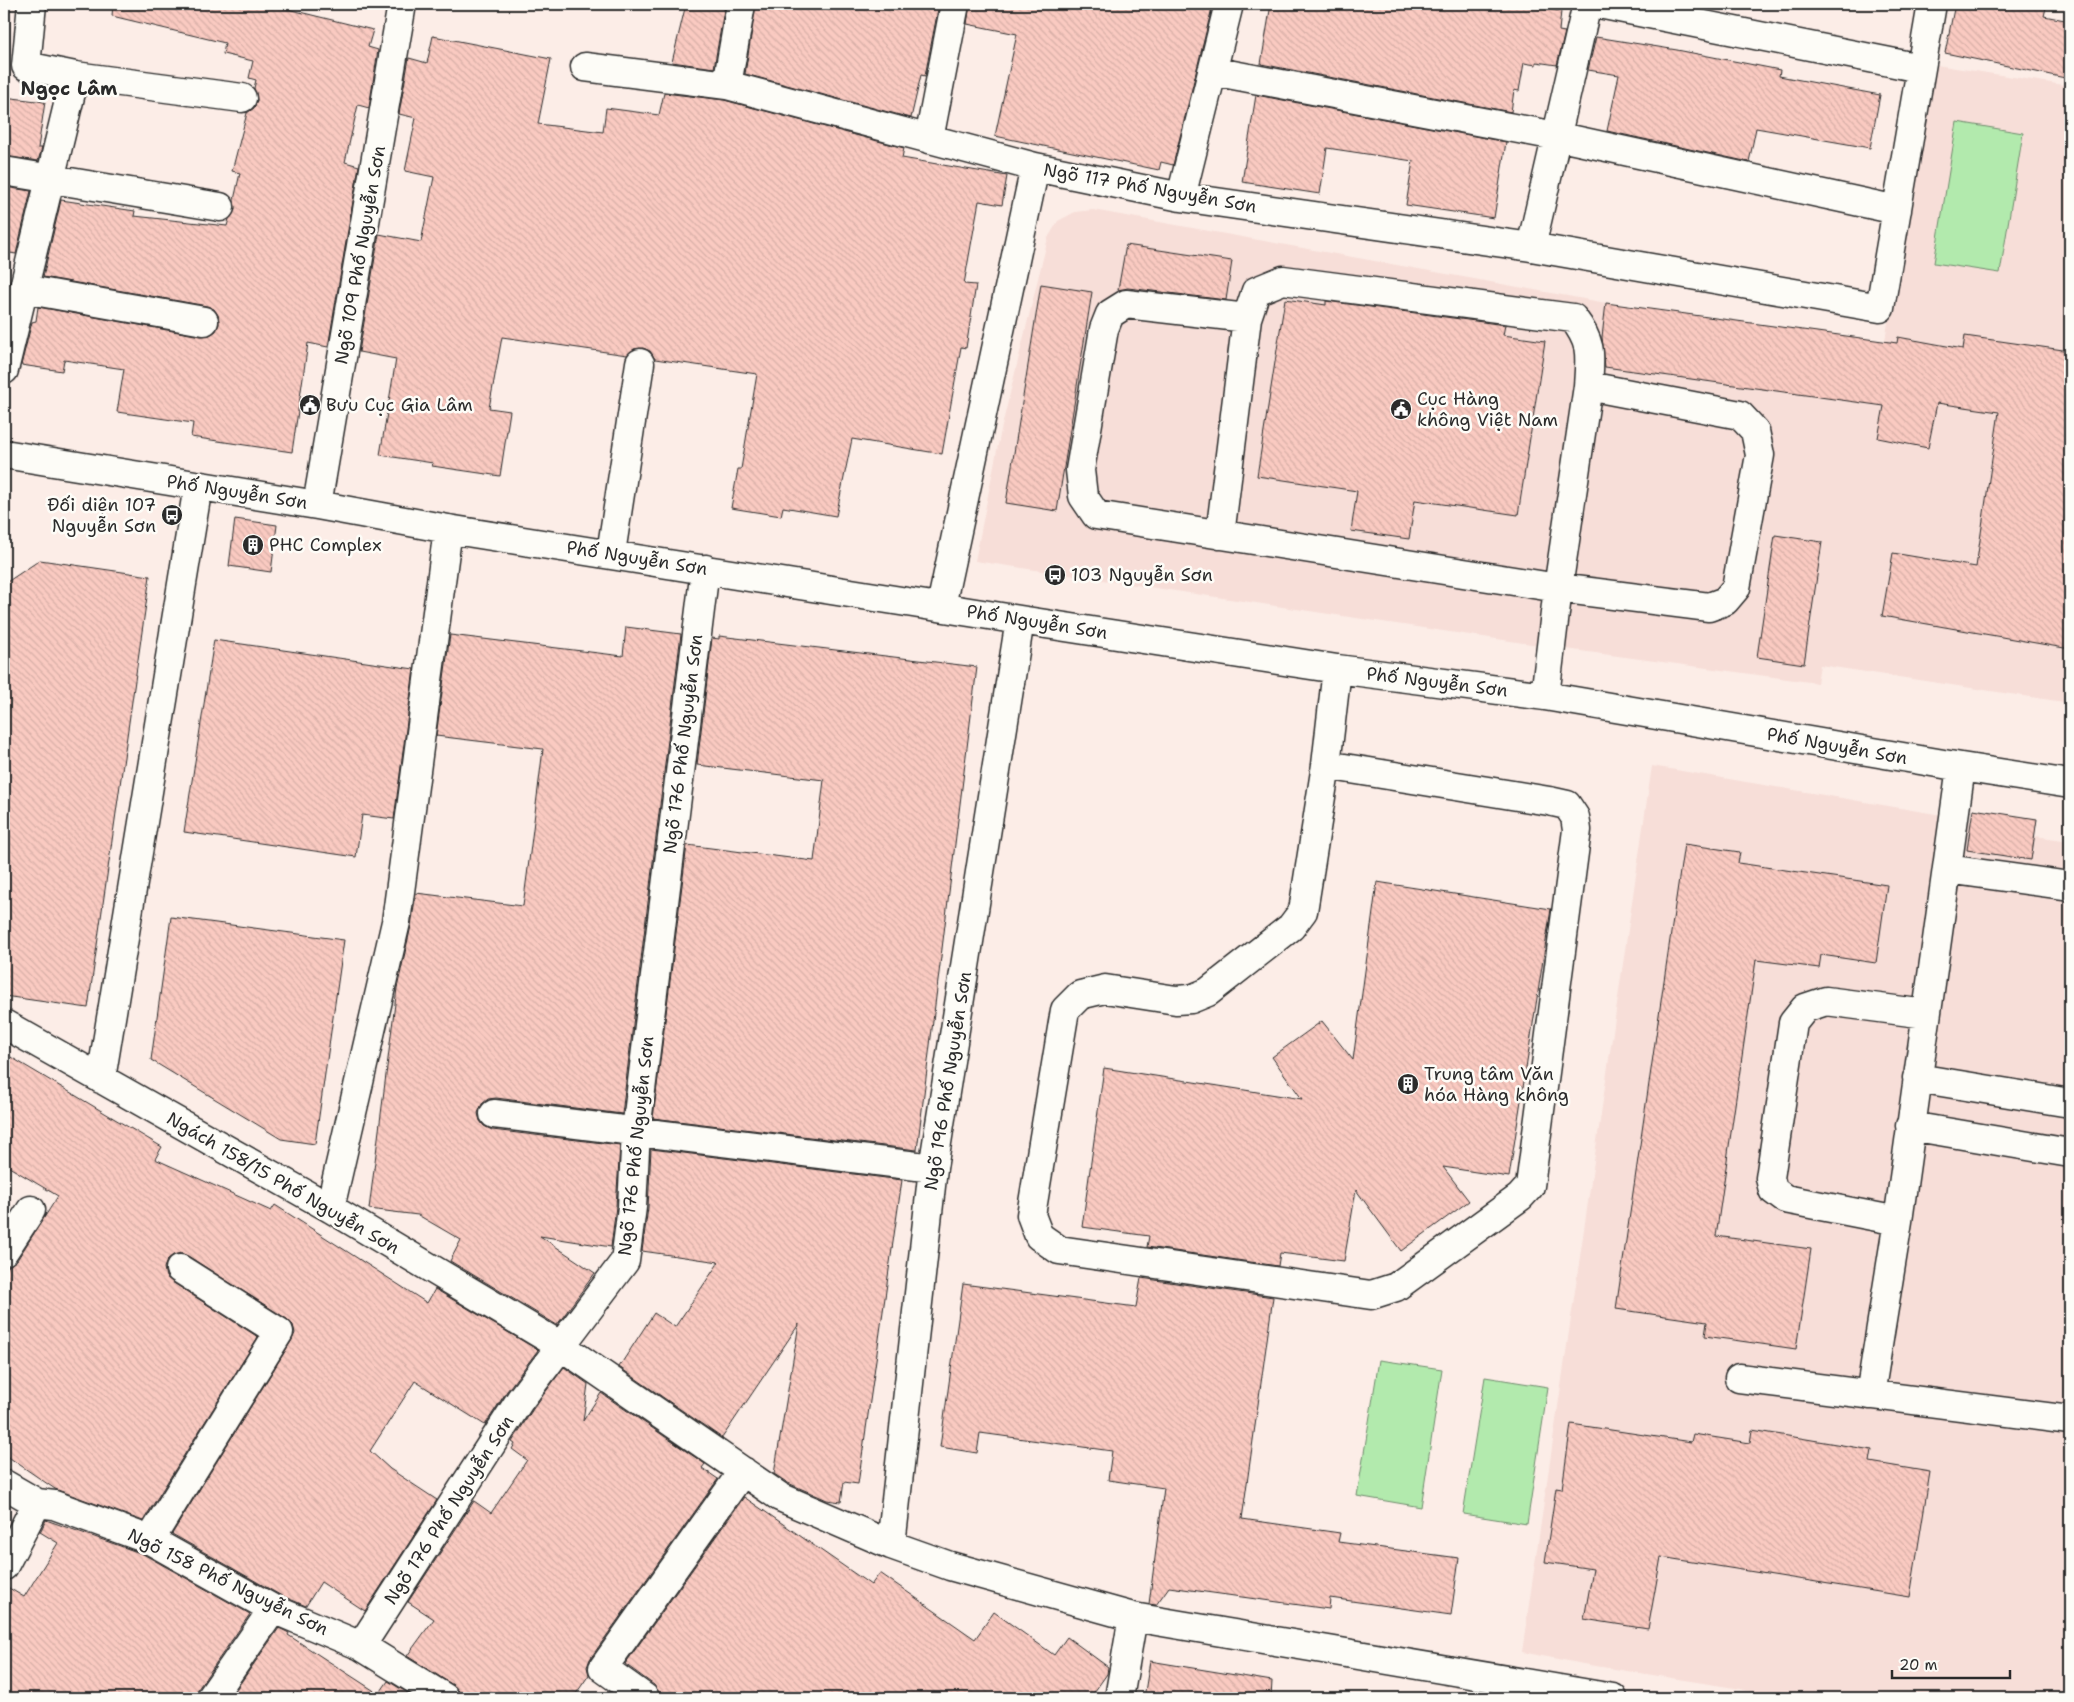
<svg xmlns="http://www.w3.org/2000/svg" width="2074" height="1702" viewBox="0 0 2074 1702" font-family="'Shantell Sans',sans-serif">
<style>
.built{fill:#f7ded8}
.pitch{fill:#b2eaad;stroke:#6e8a6c}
.building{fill:url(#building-back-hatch);stroke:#2b2b2b}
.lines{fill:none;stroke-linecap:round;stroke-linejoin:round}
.minor-casing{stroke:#2b2b2b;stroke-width:31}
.minor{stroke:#fdfcf7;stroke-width:28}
.labels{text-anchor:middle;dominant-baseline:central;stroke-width:5;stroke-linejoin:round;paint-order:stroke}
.street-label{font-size:18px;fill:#2b2b2b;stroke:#fdfcf7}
.poi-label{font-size:18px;fill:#2b2b2b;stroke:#fdfcf7;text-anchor:start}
.neighbourhood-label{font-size:19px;font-weight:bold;fill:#2b2b2b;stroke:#fdfcf7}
</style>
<defs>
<pattern id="building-back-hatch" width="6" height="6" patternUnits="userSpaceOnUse" patternTransform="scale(1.25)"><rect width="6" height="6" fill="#facac1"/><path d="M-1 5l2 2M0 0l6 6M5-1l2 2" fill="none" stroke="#d6aea6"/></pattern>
</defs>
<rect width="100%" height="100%" fill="#fcede7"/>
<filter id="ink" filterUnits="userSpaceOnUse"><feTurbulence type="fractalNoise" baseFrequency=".02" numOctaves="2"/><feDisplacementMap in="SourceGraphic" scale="10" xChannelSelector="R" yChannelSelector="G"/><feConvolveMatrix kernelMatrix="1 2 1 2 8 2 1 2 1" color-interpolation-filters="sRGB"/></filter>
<g filter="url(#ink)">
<!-- built -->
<path class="built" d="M1930 64 2070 86V703L1820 665 1817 683 1551 647 975 561 1001 430 1048 238 1058 221 1075 212 1093 210 1606 303 1885 341Z
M1652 766 1971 820 1973 809 2037 819 2035 836 2070 841V1698H1767L1741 1689 1583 1664 1522 1652Z"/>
<!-- pitch -->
<path class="pitch" d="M1957 122 2023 133 2000 273 1934 263Z
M1379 1360 1442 1369 1421 1507 1357 1496Z
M1485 1377 1548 1387 1527 1524 1463 1514Z"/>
<!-- building -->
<path class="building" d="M113 4H267L373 30 368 47 378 50 369 108 358 105 345 162 359 166 328 347 308 343 292 452 191 437 193 423 117 412 124 369 64 360 62 371 21 365 32 322 36 321 38 307 201 336 210 335 216 331 219 324 218 315 214 309 207 306 43 277 61 200 135 211 134 216 227 226 229 219 235 210 234 200 240 173 232 171 247 113 254 108 257 100 254 88 256 80 249 78 253 61 223 54 225 43 112 16Z
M686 4H725L714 68 672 62Z
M756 4H939L925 76 921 75 911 118 745 74Z
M970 4H1213L1173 165 1161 162 1159 170 995 136 1017 34 967 24Z
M1271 4H1507L1561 11 1559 31 1565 32 1557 65 1536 62V65L1524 63 1519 91 1514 90 1511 112 1261 64Z
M1955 4H2047L2044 16 2070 21V79L1945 53Z
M433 36 551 59 538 124 603 132 606 108 659 115 664 93 724 100 904 148 902 158 1007 176 1002 205 979 201 964 284 976 285 966 348 961 347 942 454 852 439 836 516 783 507 781 516 731 508 738 469H741L757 374 655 359 650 351 643 348 634 349 627 355 502 337 489 408 510 411 500 476 432 466 433 463 380 455 396 359 359 352 379 234 421 242 434 177 405 171 416 118 399 114 409 58 427 63Z
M1596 37 1677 50 1780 70 1779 76 1880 95 1870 148 1756 128 1749 162 1607 131 1619 75 1588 70Z
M1256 95 1506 142 1494 218 1406 205 1413 161 1327 148 1320 194 1242 182Z
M4 97 45 102 38 148H42L38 161 4 156Z
M4 187 31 191 16 254 4 252Z
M1126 245 1232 261 1226 300 1128 288 1118 290Z
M1041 284 1092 292 1057 511 1006 503Z
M1285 299 1326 305V301L1505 325 1503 335 1545 341 1518 515 1415 500 1409 539 1351 531 1357 491 1257 476Z
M1606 303 1897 343 1898 337 1963 349 1965 336 2070 351V649L1882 616 1893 553 1976 567 1999 412 1937 403 1928 448 1878 438 1884 406 1605 367 1602 337Z
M235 519 277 525 271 572 229 566Z
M1775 535 1822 542 1804 664 1757 657Z
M40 560 150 576 88 1008 4 996V584Z
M626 627 681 634 622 1114 496 1098 488 1099 482 1104 478 1113 480 1121 484 1126 492 1130 620 1145 616 1206 611 1247 540 1236 595 1273 557 1325 450 1261 461 1240 418 1215 369 1209 397 988 411 926 416 893 523 906 530 853 543 749 436 736 450 635 623 656Z
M719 636 977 667 917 1150 653 1118 687 845 814 861 824 780 697 765 712 638 719 639Z
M214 640 414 669 394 819 362 815 356 857 184 832Z
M1973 809 2037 819 2031 860 1967 850Z
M1684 844 1740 852 1738 863 1887 885 1876 963 1821 955 1819 968 1756 960 1716 1236 1811 1249 1796 1349 1705 1336 1707 1322 1616 1309Z
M1377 882 1551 909 1509 1177 1443 1167 1469 1201 1401 1251 1356 1190 1344 1261 1280 1253 1278 1266 1147 1247 1149 1236 1082 1227 1104 1068 1302 1099 1272 1057 1322 1021 1353 1060Z
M171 917 344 940 315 1144 281 1139 151 1060Z
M4 1053 162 1147 155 1159 271 1211 275 1205 427 1303 435 1289 538 1350 507 1391 485 1425 415 1381 370 1451 390 1469 437 1500 365 1611 321 1582 306 1606 280 1595 172 1534 292 1340 295 1333 293 1325 287 1319 188 1256 181 1253 173 1255 167 1260 164 1268 166 1277 172 1282 258 1337 143 1521 55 1489 4 1454V1272L9 1266 17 1260 58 1196 4 1164Z
M651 1149 902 1180 858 1484 844 1482 841 1502 827 1500 788 1483 774 1474 799 1324 722 1438 619 1367 654 1313 675 1327 719 1262 642 1251 648 1208Z
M1141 1278 1273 1297 1242 1519 1340 1533 1338 1542 1459 1558 1451 1615 1330 1598 1329 1609 1169 1587 1156 1605 1149 1604 1164 1488 1108 1480 1112 1451 980 1433 977 1453 940 1447 963 1284 1136 1307Z
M564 1367 588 1384 583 1421 601 1393 705 1464 702 1468 718 1479 590 1659 587 1667 589 1675 573 1698H461L459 1691 453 1685 407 1656 434 1619 408 1602 474 1501 491 1513 527 1460 512 1449 515 1444 512 1442 533 1409Z
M1571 1424 1691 1442 1693 1434 1750 1443 1752 1430 1872 1450 1870 1462 1930 1472 1910 1597 1661 1557 1648 1629 1584 1619 1593 1569 1545 1562 1556 1488 1562 1489Z
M744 1497 871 1585 880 1573 975 1639 994 1612 1054 1655 1067 1637 1108 1667 1107 1674 1090 1698H663L654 1685 625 1664Z
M46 1520 143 1554 250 1614 198 1689 196 1698H4V1585L24 1597 58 1543 40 1532Z
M279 1628 289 1633 288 1635 379 1694 388 1681 416 1698H230Z
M1150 1661 1272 1681 1271 1698H1144Z"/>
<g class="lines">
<!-- minor casing -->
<g class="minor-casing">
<path id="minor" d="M32 4 26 66 75 76 242 98
M1599 4 1920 68
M585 67 727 85 1035 167
M1212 71 1556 136 1897 210
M727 85 741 4
M929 139 955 4
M4 171 220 207
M1181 197 1229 4
M1531 247 1587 4
M23 289 204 321
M1247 318 1126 304 1110 314 1104 329 1080 470 1083 496 1096 515 1558 588 1709 607 1725 601 1736 588 1760 455 1755 431 1740 415 1588 386
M4 370 75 76
M4 454 317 505 448 529 1020 620 1337 669 1545 696 1961 767 2070 784
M317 505 402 4
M1220 535 1247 318 1256 291 1283 280 1573 318C1593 344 1590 355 1588 386L1558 588 1545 696
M611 553 640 363
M941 606 1035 167 1181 197 1531 247 1880 308 1932 4
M1326 765 1549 801 1567 805 1575 817 1577 830 1530 1186 1520 1197 1396 1287 1371 1295 1059 1250 1039 1236 1031 1215 1065 1010 1080 995 1105 989 1176 1000 1191 999 1208 992 1291 927 1303 911 1326 765 1337 669
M1947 869 2070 886
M4 1024 330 1208 561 1346 780 1497 891 1545 950 1566 1133 1617 1613 1698
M1917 1078 2070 1103
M101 1079 198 486
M494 1114 933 1168
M1910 1126 2070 1153
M330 1208 396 922 448 529
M1898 1221 1785 1199 1773 1190 1770 1178 1793 1023 1805 1008 1826 1001 1926 1014
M4 1251 31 1210
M1739 1378 2070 1420
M1870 1395 1898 1221 1961 767
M4 1484 37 1503 54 1505 150 1540 273 1609 361 1646 445 1698
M150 1540 279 1332 180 1269
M891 1545 933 1168 1020 620
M4 1566 37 1503
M361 1646 520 1400 625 1261 632 1207 636 1131 705 569
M211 1698 273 1609
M645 1698 603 1668 743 1471
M1119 1698 1133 1617"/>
</g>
<!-- minor -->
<use href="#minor" class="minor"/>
</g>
</g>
<!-- icons -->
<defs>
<g id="civic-disc" transform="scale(1.125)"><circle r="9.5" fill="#2b2b2b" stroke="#fdfcf7"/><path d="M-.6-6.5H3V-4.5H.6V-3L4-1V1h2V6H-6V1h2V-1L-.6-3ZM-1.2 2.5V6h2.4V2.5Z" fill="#fff"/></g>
<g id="bus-disc" transform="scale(1.125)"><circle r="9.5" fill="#2b2b2b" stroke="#fdfcf7"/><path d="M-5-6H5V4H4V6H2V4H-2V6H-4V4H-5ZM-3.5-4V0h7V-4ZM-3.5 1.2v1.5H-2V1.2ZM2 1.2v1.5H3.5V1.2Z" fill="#fff"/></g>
<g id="building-disc" transform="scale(1.125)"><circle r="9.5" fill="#2b2b2b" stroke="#fdfcf7"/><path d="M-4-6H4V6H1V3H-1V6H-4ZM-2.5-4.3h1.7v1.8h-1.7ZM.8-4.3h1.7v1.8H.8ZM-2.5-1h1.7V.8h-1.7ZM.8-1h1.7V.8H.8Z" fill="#fff"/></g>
</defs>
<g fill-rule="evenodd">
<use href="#civic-disc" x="310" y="405"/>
<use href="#civic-disc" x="1401" y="409"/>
<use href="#bus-disc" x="172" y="515"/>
<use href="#building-disc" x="253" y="545"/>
<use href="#bus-disc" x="1055" y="575"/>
<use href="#building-disc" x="1408" y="1084"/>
</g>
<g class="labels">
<!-- street labels -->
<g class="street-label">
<text transform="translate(1150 188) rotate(10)">Ngõ 117 Phố Nguyễn Sơn</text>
<text transform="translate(360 255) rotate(-80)">Ngõ 109 Phố Nguyễn Sơn</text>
<text transform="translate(237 492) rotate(9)">Phố Nguyễn Sơn</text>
<text transform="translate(637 558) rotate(9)">Phố Nguyễn Sơn</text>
<text transform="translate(1037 622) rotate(9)">Phố Nguyễn Sơn</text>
<text transform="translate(1437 682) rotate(7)">Phố Nguyễn Sơn</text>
<text transform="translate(683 744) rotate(-83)">Ngõ 176 Phố Nguyễn Sơn</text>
<text transform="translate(1837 746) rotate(10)">Phố Nguyễn Sơn</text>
<text transform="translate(948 1081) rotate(-81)">Ngõ 196 Phố Nguyễn Sơn</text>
<text transform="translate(636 1146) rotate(-84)">Ngõ 176 Phố Nguyễn Sơn</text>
<text transform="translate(283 1183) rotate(30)">Ngách 158/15 Phố Nguyễn Sơn</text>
<text transform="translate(449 1510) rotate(-57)">Ngõ 176 Phố Nguyễn Sơn</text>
<text transform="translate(228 1582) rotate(26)">Ngõ 158 Phố Nguyễn Sơn</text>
</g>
<!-- poi labels -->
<g class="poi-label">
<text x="1417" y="399">Cục Hàng<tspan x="1417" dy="21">không Việt Nam</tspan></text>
<text x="326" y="405">Bưu Cục Gia Lâm</text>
<text x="156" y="505" text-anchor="end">Đối diện 107<tspan x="156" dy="21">Nguyễn Sơn</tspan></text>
<text x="269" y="545">PHC Complex</text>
<text x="1071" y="575">103 Nguyễn Sơn</text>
<text x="1424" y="1074">Trung tâm Văn<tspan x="1424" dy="21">hóa Hàng không</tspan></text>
</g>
<!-- neighbourhood labels -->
<g class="neighbourhood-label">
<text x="69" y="88">Ngọc Lâm</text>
</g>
</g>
<!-- margin -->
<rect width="2074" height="1702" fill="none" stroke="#fdfcf7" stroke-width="20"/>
<rect x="10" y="10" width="2054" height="1682" fill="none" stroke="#2b2b2b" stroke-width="2" filter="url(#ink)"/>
<!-- scale -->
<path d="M1892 1670v8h118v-8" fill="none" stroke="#2b2b2b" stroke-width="2.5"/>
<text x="1899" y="1670" font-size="15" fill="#2b2b2b" stroke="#fdfcf7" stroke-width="4" paint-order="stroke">20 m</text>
</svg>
